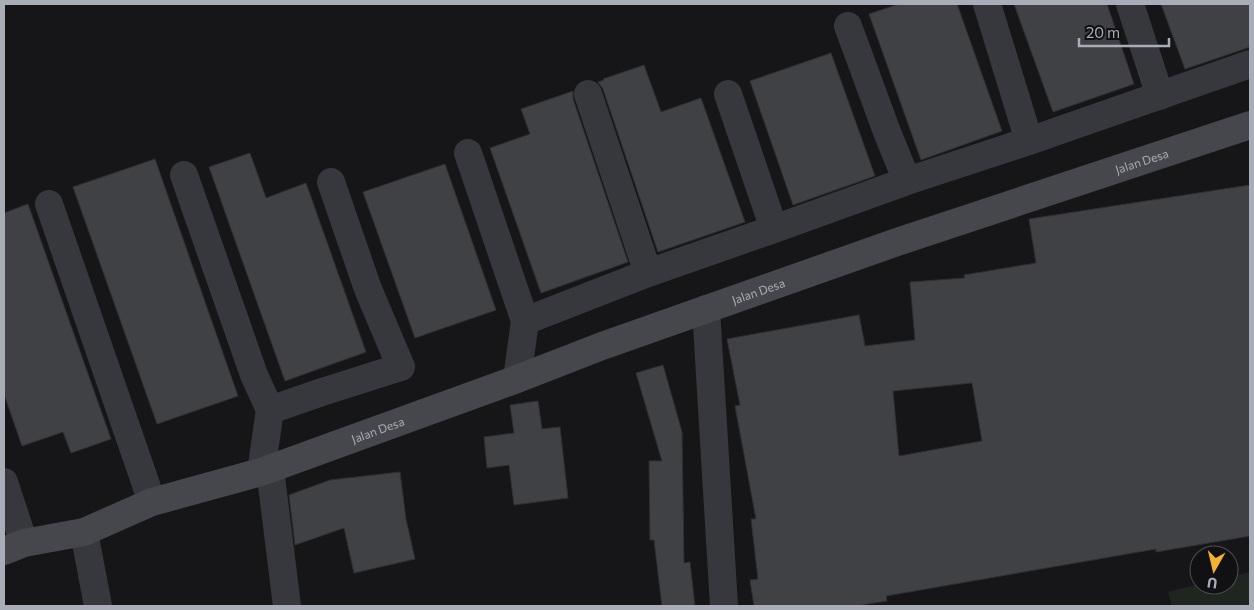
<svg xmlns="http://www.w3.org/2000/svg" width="1254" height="610" viewBox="0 0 1254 610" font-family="Commissioner,sans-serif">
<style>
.green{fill:#1e261f}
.building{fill:#404145;stroke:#303034;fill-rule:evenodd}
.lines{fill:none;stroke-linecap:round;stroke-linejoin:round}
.street{stroke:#37383d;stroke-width:28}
.secondary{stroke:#45474d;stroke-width:28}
.labels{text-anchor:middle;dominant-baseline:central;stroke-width:4;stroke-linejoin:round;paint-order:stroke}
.street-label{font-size:12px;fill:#a8adb8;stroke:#111113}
</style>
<rect width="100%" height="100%" fill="#161618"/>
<!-- green -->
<path class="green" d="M1250 572V606H1172L1168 592 1199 584 1229 585V577Z"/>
<!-- building -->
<path class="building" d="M899 4H957L1002 131 921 160 869 14Z
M1014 4H1107L1134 84 1053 112Z
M1161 4H1250V47L1185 69Z
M831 53 875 176 793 205 750 81Z
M644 65 661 112 701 98 745 222 658 252 603 89 598 82 604 80 603 79Z
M573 91V99L628 262 541 293 490 148 530 134 521 109Z
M250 153 266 198 306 183 366 352 285 381 209 167Z
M155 159 238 396 157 424 73 187Z
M445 164 496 310 415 338 363 192Z
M1250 185V536L1156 552V549L886 596 887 601 855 606H754L750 580 758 579 751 519H756L735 406 740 405 727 339 859 315 865 346 915 340 910 282 965 278 964 275 1036 263 1029 219ZM972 383 982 441 899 456 893 391Z
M28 204 111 439 71 453 63 432 22 446 4 394V213Z
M663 365 682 432 684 563 690 562 695 606H662L654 540H650L649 461H662L636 373Z
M538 401 542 429 560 427 568 498 514 505 509 465 487 468 484 437 514 433 510 405Z
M400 472 406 519 415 559 354 573 344 528 295 545 289 495 330 480Z"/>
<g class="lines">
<!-- street -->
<path class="street" d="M987 4 1029 141
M1130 4 1160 96
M728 94 774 229
M468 153 525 321 517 379
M184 175 254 375 270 410
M907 181 1029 141 1250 64
M49 204 152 502
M648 273 774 229 907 181 887 132 848 26
M706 309 724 606
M525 321 648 273 588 94
M270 469 287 606
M261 472 270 410 322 392 401 367 368 289 331 182
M4 482 24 543
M84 532 98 606"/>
<!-- secondary -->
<path class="secondary" id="s1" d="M4 551 24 543 84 532 152 502 261 472 517 379 602 346 897 242 1250 125"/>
</g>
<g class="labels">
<!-- street labels -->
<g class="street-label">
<text stroke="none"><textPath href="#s1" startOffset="1204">Jalan Desa</textPath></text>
<text stroke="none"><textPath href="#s1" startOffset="799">Jalan Desa</textPath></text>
<text stroke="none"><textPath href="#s1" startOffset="394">Jalan Desa</textPath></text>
</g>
</g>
<!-- border -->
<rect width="1254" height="610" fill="none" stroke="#a8adb8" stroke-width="10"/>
<!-- north arrow -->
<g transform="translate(1214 570) rotate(188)"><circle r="24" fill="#111113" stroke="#4d4f55"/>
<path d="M0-4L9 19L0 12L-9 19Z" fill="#f2b134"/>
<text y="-8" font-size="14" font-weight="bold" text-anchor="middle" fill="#a8adb8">U</text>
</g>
<!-- scale -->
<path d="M1079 38v8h90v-8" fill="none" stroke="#a8adb8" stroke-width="2.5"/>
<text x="1086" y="38" font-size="15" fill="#a8adb8" stroke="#111113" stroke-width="4" paint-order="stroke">20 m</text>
</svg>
